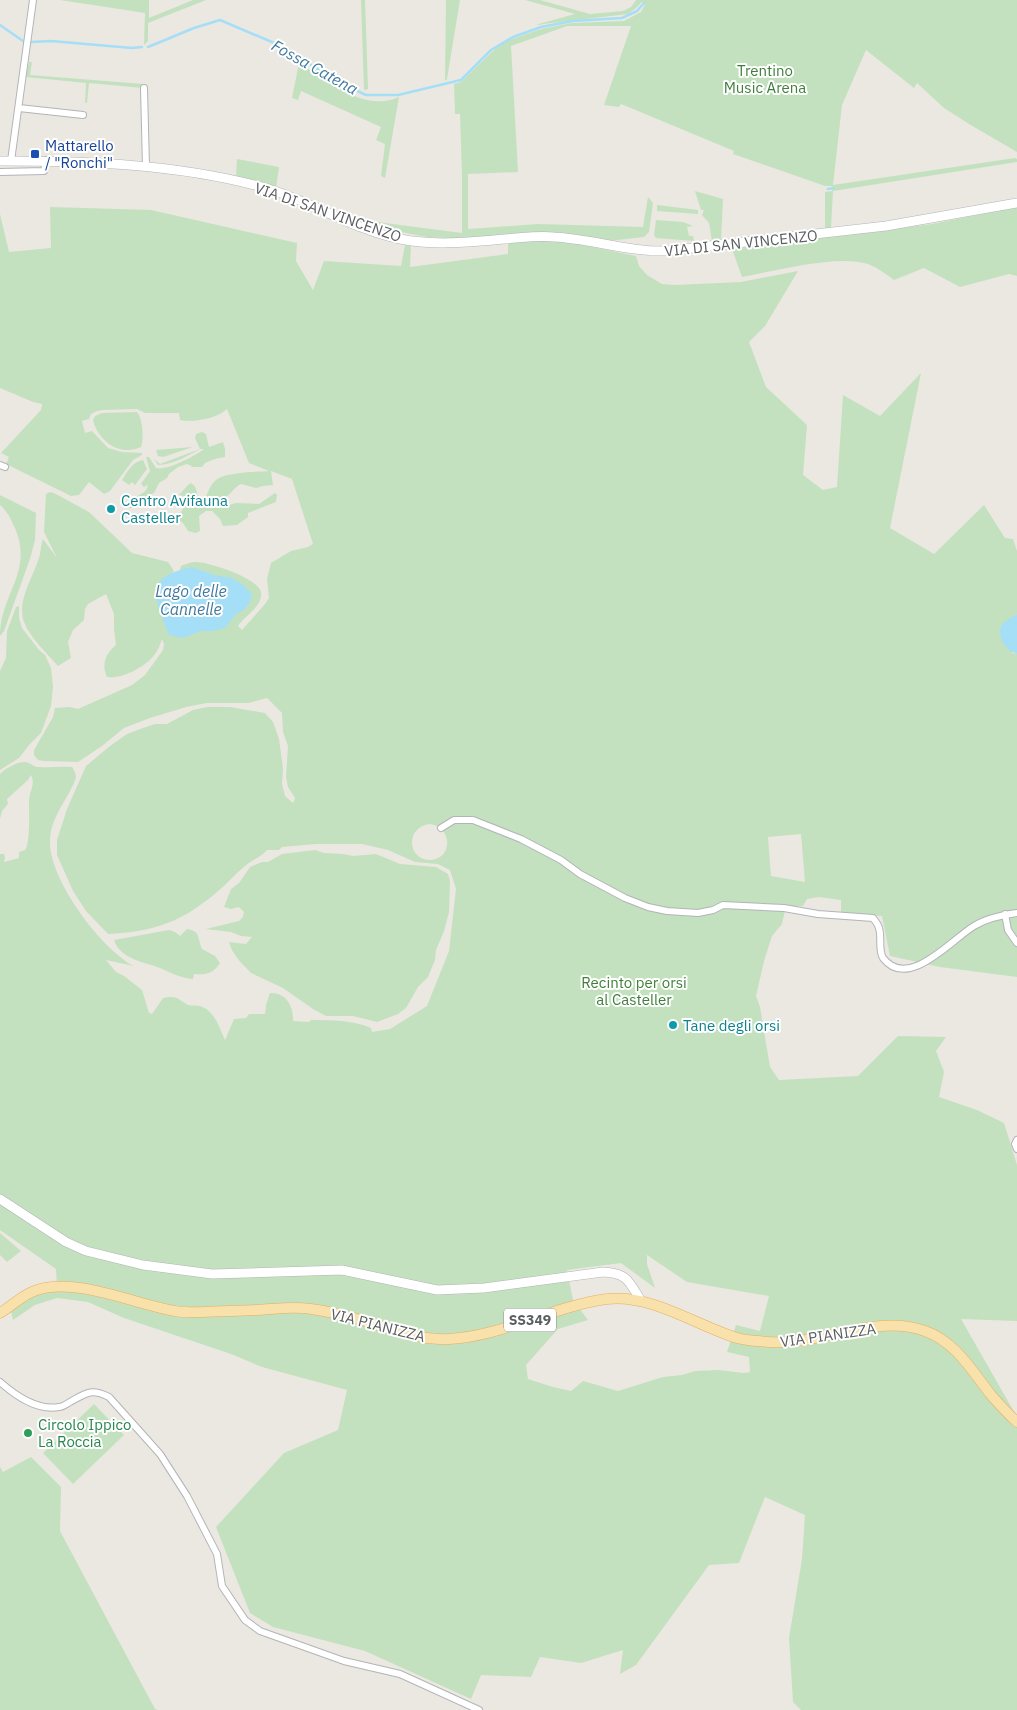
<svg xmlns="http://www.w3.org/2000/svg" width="1017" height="1710" viewBox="0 0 1017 1710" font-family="'IBM Plex Sans',sans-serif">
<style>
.green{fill:#c3e1bf;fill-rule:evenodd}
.water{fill:#a5def7}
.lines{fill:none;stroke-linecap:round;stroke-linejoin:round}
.stream{stroke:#a5def7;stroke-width:2.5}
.street-casing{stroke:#b2b4b8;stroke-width:8}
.secondary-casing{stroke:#b1b5b8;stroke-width:10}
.primary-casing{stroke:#e5af61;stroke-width:11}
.street{stroke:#fff;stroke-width:6}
.secondary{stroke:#fff;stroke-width:9}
.primary{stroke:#f8e1aa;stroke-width:10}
.transit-dot{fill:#1a4fb4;stroke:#fff;stroke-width:2}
.culture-dot{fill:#0f9aa8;stroke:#fff;stroke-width:2}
.leisure-dot{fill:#2e9e5b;stroke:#fff;stroke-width:2}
.labels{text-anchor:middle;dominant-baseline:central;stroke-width:4;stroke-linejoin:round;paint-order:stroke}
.shield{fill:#fff;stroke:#8c8e90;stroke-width:1}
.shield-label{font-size:14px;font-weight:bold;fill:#5a5e61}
.park-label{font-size:15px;fill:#407f3b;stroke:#fff}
.transit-label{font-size:15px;fill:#164399;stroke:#fff;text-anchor:start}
.street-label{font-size:15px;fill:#5a5e61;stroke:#fff}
.culture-label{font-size:15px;fill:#0d838f;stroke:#fff;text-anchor:start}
.leisure-label{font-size:15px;fill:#27864d;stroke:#fff;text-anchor:start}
.water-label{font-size:16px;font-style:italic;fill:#427a9f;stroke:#fff}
</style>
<rect width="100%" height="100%" fill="#ebe8e1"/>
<!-- green -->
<path class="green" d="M60 0H149V18L193 0H206L148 23V41L144 45 145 13Z
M361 0H365L368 89 364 90Z
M446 0H460L447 79 445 81Z
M525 0H540L590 14 623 11 631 7 636 0H1017V152L969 124 944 108 917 83 914 88 866 50 842 105 833 185 1015 158 1017 159V162L833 191 831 228 825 229V192L832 191 833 186H825L733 154 734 151 626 106 621 104 619 107 604 105 631 26H567L511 46 518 172 468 174V229L538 224 643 227 648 197 653 203 649 232 644 237 609 241 449 238 427 237 375 227 377 222 462 233V174L460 114H455L454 84 461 82 495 49 509 40 541 29 572 23 624 21 641 12 645 4 642 2 636 8 628 14 535 25 575 14Z
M29 62H32L30 75 143 84V88L89 83 87 103H85L86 83 26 77Z
M299 63C327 80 364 113 399 97L385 178 381 176 385 144 376 140 381 127 301 91 298 100 292 98Z
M237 159 279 167 276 188 236 176Z
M695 191 723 199 721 240 712 241 709 223 702 215 704 210H701Z
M657 205 698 210V214L657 211Z
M50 207 151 210 297 243 296 261 313 290 324 261 401 266 405 245 411 246 410 267 508 254V243L532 240 553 239 636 256 639 266 647 275 662 284 674 285 741 282 798 271 765 326 749 342 766 387 807 425 803 475 823 490 837 487 843 395 880 416 921 373 890 528 934 554 984 505 1005 538 1013 539 1017 551V615H1015L1012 653 1017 654V977L940 967 890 956 882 916 841 913V900L819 897 807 899 803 906H786L782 924 772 936 764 961 756 996 760 1007 770 1067 779 1080 858 1076 898 1036 946 1037 936 1051 944 1072 939 1097 977 1110 1004 1123 1017 1165V1321L961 1319 1017 1417V1710H801L793 1702 789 1638 802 1559 805 1515 765 1497 739 1563 709 1565 636 1665 620 1674 623 1650 581 1663 540 1657 531 1677 481 1675 471 1699 365 1651 273 1627 250 1613 216 1527 284 1453 338 1430 347 1390 262 1367 231 1354 124 1318 88 1302 57 1298 35 1305 13 1320 11 1311 26 1299 57 1288 56 1269 0 1230V854H4L5 858 4 862 19 858V852L25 850 27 846C30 831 29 817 29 802 29 791 36 785 31 775L28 780 7 799 8 804 2 811 0 819V774C5 769 20 759 29 763 33 765 34 767 39 767 50 768 61 766 72 767 74 770 76 773 76 777 75 782 72 787 70 791 62 806 50 822 50 840 48 878 101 949 134 966L106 960 116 972 124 976 142 990 149 1013 152 1014 163 998C178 995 177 999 188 1005 191 1006 196 1005 200 1006 215 1011 219 1027 225 1040L234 1019 246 1018 249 1014H265L266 1005 270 993C286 992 294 1007 293 1021L309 1022 311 1020C331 1020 353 1020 371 1028L372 1032 390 1029 427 1006 449 951 456 889 450 870 438 864 415 862 388 850 362 844H316L282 847 279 850H267C261 857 252 860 245 866 235 874 227 884 217 892 182 922 153 932 108 934L86 911 73 891 57 855V840L67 809 86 766 110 746 127 734 143 728 155 724H167L193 710 207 707H230L265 713 273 722 279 739 283 768 282 784 285 796 293 803 295 798 288 787 286 777 288 746 283 732 282 713 267 698 248 703H207L186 707 150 718 124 728 102 746 78 762 44 761 38 760 34 755V750L53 717 55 708 70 707 78 709 132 685 145 675 163 650 164 644 162 639C160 644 159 649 155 654 147 666 121 680 107 677 101 664 106 653 116 645L114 629V614L106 594 88 604 85 609 84 620 73 630 68 642 71 658 58 666C47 653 30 638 24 622 16 600 35 575 40 554 41 549 41 544 43 539L57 558 44 532 46 494 50 492 54 493 89 512 132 553 168 562 174 571 162 585 180 570 181 566C186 564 191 562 196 562 209 562 258 578 261 592 263 607 245 615 238 626L242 630 265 604 269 598 267 579 271 563 291 551 308 547 313 544 292 479 271 471 273 485 263 486 256 488 241 484C234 487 232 494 225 497 220 500 215 500 210 504L212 507 218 508 236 503 259 504 275 493 277 495 276 502 248 513V517L237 525 223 526 220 519 212 511H206L199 516 200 531 196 533 188 531 183 523 177 518 189 500V497L179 495 188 485 191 483C200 489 195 497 201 505 207 498 208 487 215 481 223 472 257 472 269 471L249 463 227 409C218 418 194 423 180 420L179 413H145L137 409 103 410 97 411 91 414 89 419 82 421 85 433 92 431 108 448 122 452 142 453V455L133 460 110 491 104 494 89 482 79 495 71 496 6 464 9 457 1 453 41 410 42 404 33 402 0 388V214L9 252 51 248ZM430 824C453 827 453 859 430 860 407 860 405 827 430 824ZM801 834 805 882 771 876 768 837ZM647 1255 687 1282 769 1296 760 1331 736 1325 727 1352 749 1357 750 1372 744 1373 718 1370 695 1371 682 1375 663 1377 618 1391 583 1381 571 1391 553 1387 528 1379 526 1365 558 1329 588 1320 573 1300 567 1270 621 1263 655 1288 647 1264Z
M1017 207V276L1009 274 960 287 924 268 894 280C886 274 878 268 868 264 838 254 774 271 742 277L732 249 932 224Z
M656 220 683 222 693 226 687 227 689 236H693L694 241 656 238 654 235Z
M137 412C143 420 144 439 141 447 120 457 98 441 93 420L95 416 102 413Z
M202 432 206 434 209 447 223 442 225 449V457C217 458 212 460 205 463L202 467H193L187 464 178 467 169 474 167 478 159 483 154 493 137 502 133 508H128C130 505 133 500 136 497 142 493 146 493 148 485L144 487 141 484 150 471 146 457H149L156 468C167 471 195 456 204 449H200C187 456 172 465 158 465L154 459 160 464 200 449 195 438 196 434Z
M193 447 163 457 158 456 156 450Z
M143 460 147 469 135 485 132 482 129 485 122 480C128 471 132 462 143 460Z
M0 495 36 513 35 540 30 559 4 631 0 636C0 593 36 570 13 524 10 517 6 510 0 505Z
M19 606V618L22 628 39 650 45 655 51 668 53 687 51 706 41 733 29 745 19 758 0 770V671L6 658 7 631 16 607Z
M315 850 324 853 343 854 353 856 376 854 400 864 436 867 448 874 450 881 449 912 444 931 436 950 435 960 428 977 418 987 406 1008 398 1014 377 1022 353 1016H326L313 1009 283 988 251 973C242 964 232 954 229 942L246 944 252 937 241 936 231 932 206 929 239 921 243 917 244 912 239 907 231 909 224 907 231 889 239 883 250 867 262 862H268L282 854Z
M187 929C201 931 197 938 202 949L215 956 220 963C213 974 206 975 194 974L193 979C181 978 171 973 160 968 144 962 120 959 114 940L169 930 175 932 180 936Z
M0 1233 21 1251 7 1262 0 1255Z
M94 1404 124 1435 73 1484 43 1453Z
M31 1457 61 1487 60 1531 155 1709 158 1710H0V1467L3 1472Z"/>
<!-- water -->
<path class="water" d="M192 567 214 575 232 578 243 585 252 594 250 602 245 609 235 615 225 628 213 631H201L183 638 169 635C154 597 143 577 192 567Z
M1015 615H1017V654C1006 651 996 637 1002 625 1005 621 1011 618 1015 615Z"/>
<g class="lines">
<!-- stream -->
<path class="stream" d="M0 25 23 41
M31 42 51 41 132 48 142 47
M148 47 194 28 220 20 286 48 334 80 366 95H398L461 80 491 50 513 37 541 27 573 21 622 18 637 11 644 3
M828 189 833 188"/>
<!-- street casing -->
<g class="street-casing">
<path id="street" d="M144 88 146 167
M19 108 83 115
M11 161 33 0
M0 172 44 171 46 160
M0 465 5 467
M441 828 454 820H473L521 839 561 860 580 874 625 898 648 907 667 911 698 913 713 910 723 905 784 908 818 914 873 918C875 921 878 924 879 928 882 937 878 950 883 958 908 991 952 939 974 926 987 918 1002 915 1017 913
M1005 914 1008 930 1017 943
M1017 1140 1015 1144 1017 1149
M0 1382C16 1396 37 1411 59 1407 63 1407 66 1404 70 1402 86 1393 91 1388 109 1397L160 1454 187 1496 217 1554 222 1586 245 1620 260 1631 344 1661 400 1674 479 1710"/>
</g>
<!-- secondary casing -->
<g class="secondary-casing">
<path id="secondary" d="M0 161C87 161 177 164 262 187 310 200 351 229 400 239 435 246 470 242 505 239 521 238 538 235 554 237 592 239 629 252 666 251L886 226 1017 203
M0 1199 66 1242 86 1251 143 1265 212 1274 342 1270 437 1290 484 1288 603 1272C627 1273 629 1281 641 1301"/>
</g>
<!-- primary casing -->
<g class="primary-casing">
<path id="primary" d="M0 1313C12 1306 23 1294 37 1290 76 1277 134 1304 175 1311 184 1313 193 1312 202 1312 220 1311 238 1311 257 1310 275 1309 293 1306 311 1309 325 1311 340 1314 354 1318 385 1326 415 1341 449 1339 504 1336 553 1306 607 1299 652 1294 695 1325 737 1338 747 1341 759 1341 769 1342 821 1346 874 1313 925 1331 956 1342 972 1371 991 1395 999 1404 1008 1414 1017 1422"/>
</g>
<!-- street -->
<use href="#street" class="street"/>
<!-- secondary -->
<use href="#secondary" class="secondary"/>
<!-- primary -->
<use href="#primary" class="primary"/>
</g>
<!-- markers -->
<rect class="transit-dot" x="30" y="149" width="10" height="10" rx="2.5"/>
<g class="culture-dot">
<circle cx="111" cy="509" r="5"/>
<circle cx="673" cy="1025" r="5"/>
</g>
<circle class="leisure-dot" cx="28" cy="1433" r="5"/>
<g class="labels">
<!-- shield labels -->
<rect class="shield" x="504" y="1308.5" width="52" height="23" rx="4"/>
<g class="shield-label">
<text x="530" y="1320">SS349</text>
</g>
<!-- park labels -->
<g class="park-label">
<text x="765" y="70">Trentino<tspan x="765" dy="17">Music Arena</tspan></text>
<text x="634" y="982">Recinto per orsi<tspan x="634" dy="17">al Casteller</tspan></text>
</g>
<!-- transit labels -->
<g class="transit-label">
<text x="45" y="145">Mattarello<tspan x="45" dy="17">/ "Ronchi"</tspan></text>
</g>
<!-- street labels -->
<g class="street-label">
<text transform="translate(328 212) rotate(19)">VIA DI SAN VINCENZO</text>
<text transform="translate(741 243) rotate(-6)">VIA DI SAN VINCENZO</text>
<text transform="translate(378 1325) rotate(14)">VIA PIANIZZA</text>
<text transform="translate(828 1335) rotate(-8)">VIA PIANIZZA</text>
</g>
<!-- culture labels -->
<g class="culture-label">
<text x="121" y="500">Centro Avifauna<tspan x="121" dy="17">Casteller</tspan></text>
<text x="683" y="1025">Tane degli orsi</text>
</g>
<!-- leisure labels -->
<g class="leisure-label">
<text x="38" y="1424">Circolo Ippico<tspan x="38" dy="17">La Roccia</tspan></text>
</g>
<!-- water labels -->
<g class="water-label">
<text transform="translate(315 67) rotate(29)">Fossa Catena</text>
<text x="191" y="591">Lago delle<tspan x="191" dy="18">Cannelle</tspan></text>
</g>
</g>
</svg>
